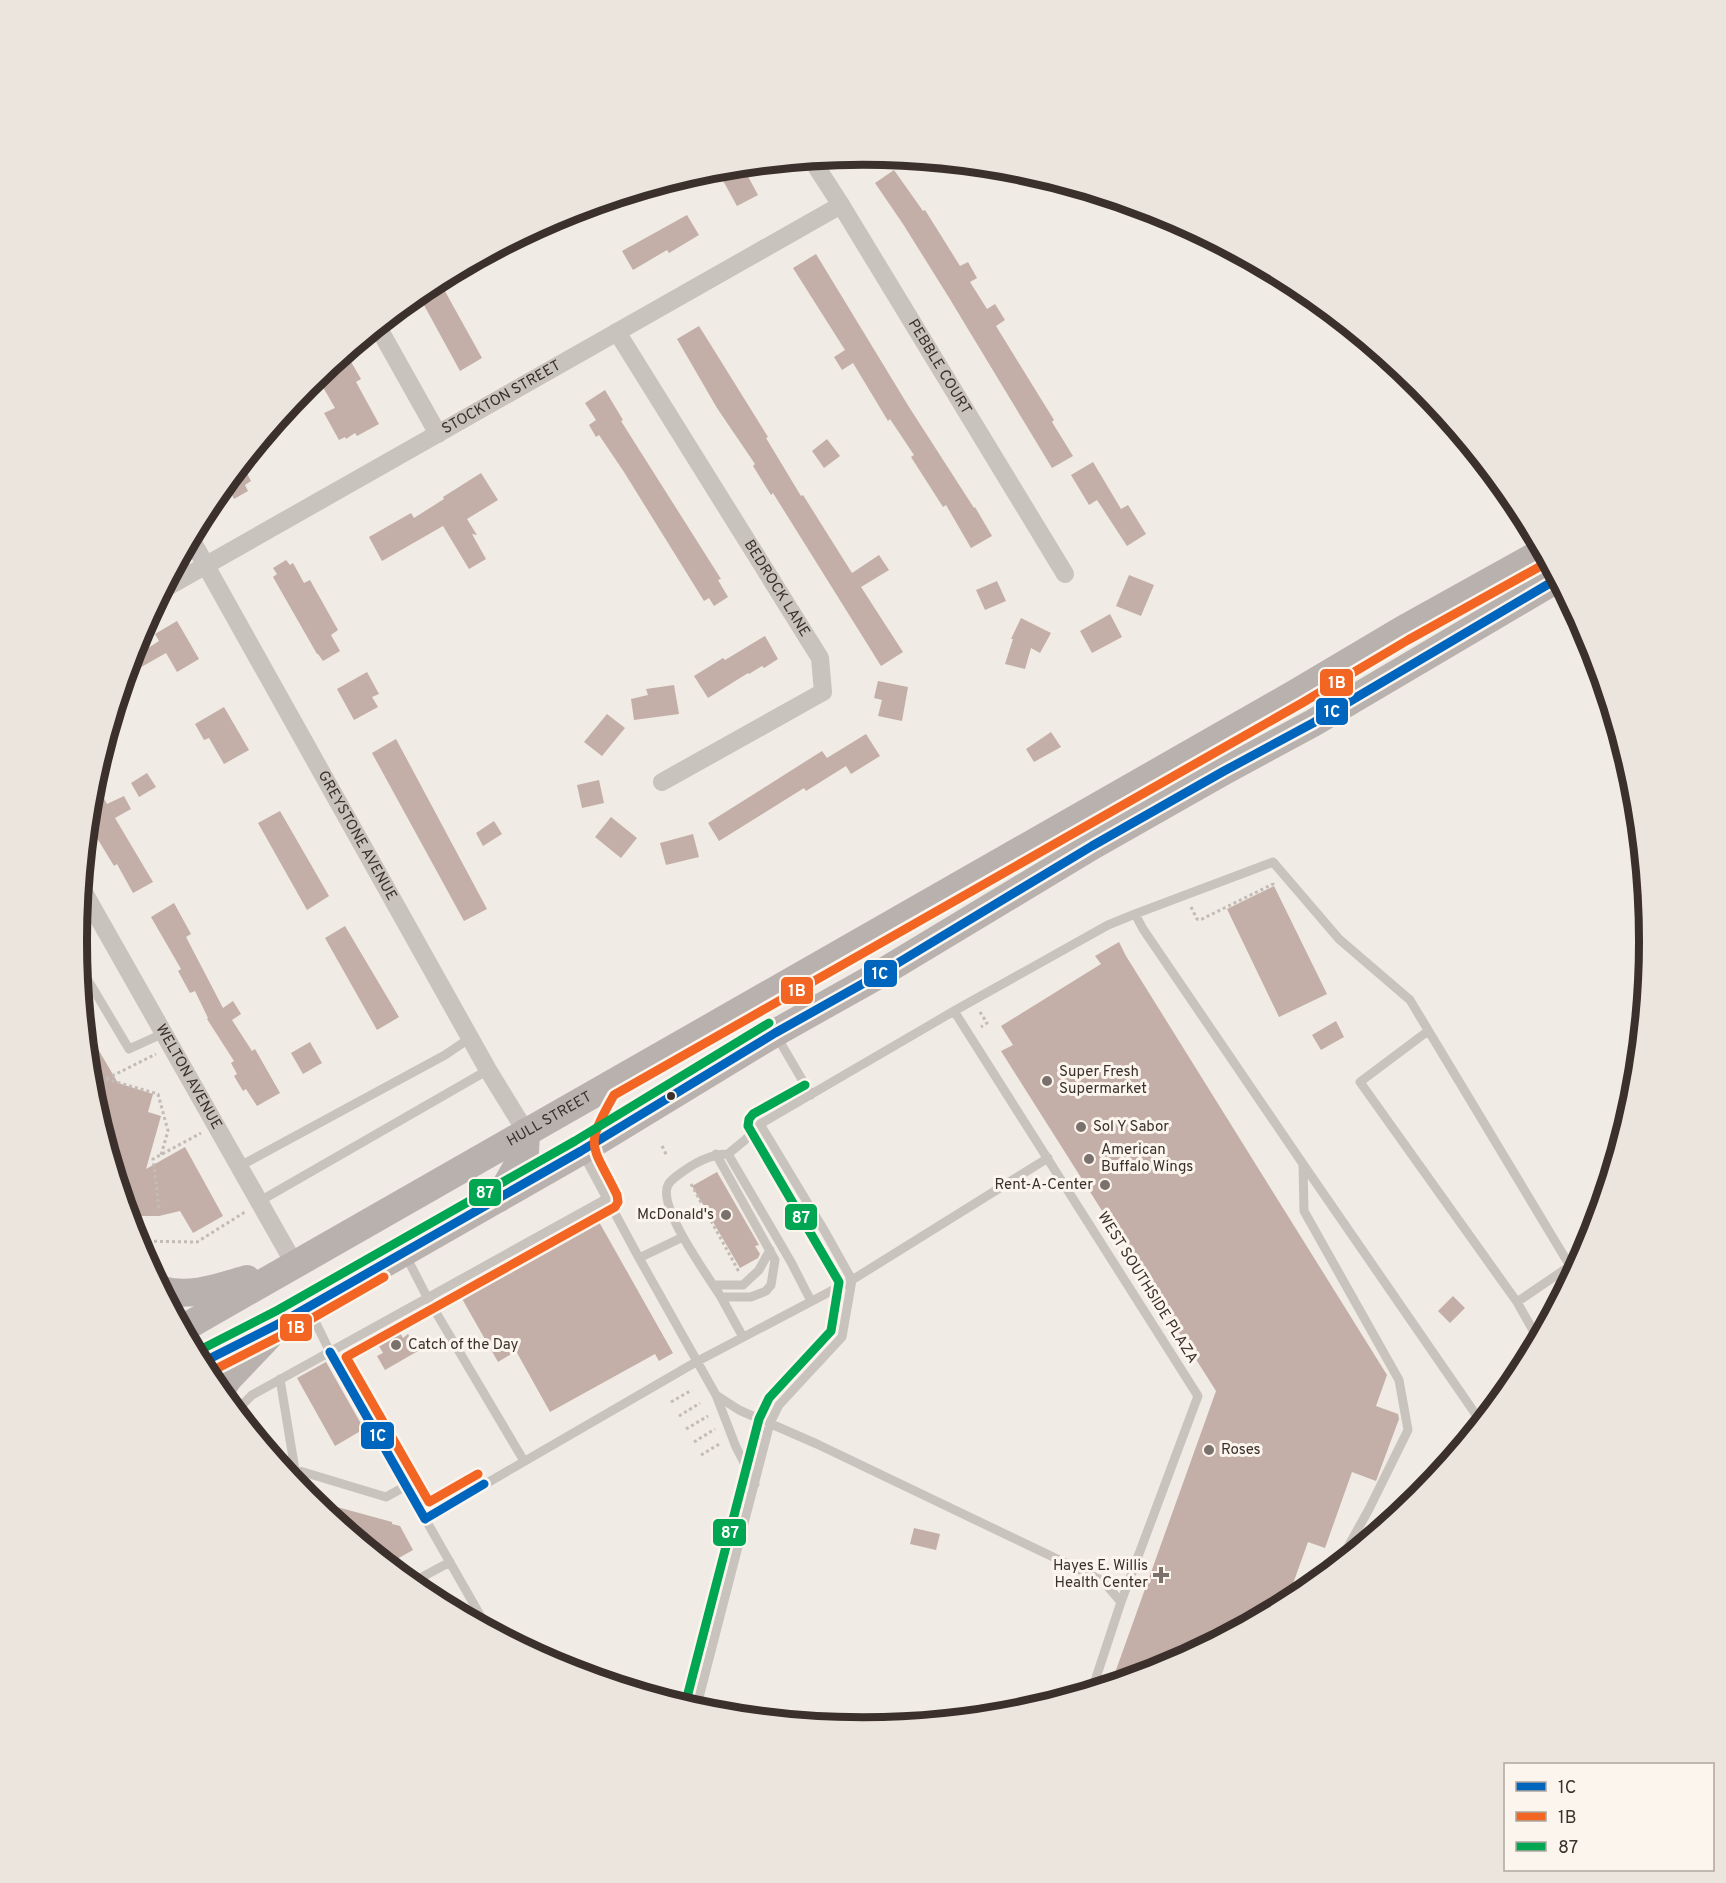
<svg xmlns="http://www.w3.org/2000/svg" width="1726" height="1883" viewBox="0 0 1726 1883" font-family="Overpass,sans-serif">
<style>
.building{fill:#c3afa7}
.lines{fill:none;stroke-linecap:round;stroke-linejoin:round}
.path{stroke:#c2bbb6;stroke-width:3;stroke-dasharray:3 3;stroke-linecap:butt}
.service{stroke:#c9c3be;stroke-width:9}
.minor{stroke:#c9c3be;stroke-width:18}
.primary{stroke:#b8b1ad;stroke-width:28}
.bus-1-casing{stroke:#fbf5ee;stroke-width:14}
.bus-2-casing{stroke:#fbf5ee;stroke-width:14}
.bus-3-casing{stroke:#fbf5ee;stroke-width:14}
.bus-1{stroke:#0065bd;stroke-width:9}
.bus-2{stroke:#f26522;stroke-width:9}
.bus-3{stroke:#00a651;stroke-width:9}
.poi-dot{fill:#7a716c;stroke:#fbf5ee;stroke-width:2}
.bus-dot{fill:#3b302b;stroke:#fbf5ee;stroke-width:2}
.labels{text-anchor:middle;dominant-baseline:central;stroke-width:6;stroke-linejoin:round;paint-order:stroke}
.street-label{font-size:15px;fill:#3b302b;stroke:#fbf5ee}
.poi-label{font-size:15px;fill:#3b302b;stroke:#fbf5ee;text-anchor:start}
.rim{fill:none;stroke:#3b302b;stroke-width:8}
.line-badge{stroke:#fbf5ee;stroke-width:2}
.badge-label{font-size:16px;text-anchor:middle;font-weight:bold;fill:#fff}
</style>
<rect width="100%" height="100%" fill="#f0ebe5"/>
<!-- building -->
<path class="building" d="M738 167H743L758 195 737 206 721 177Z
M894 170 923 211 925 210 960 266 968 262 977 278 970 282 987 309 995 304 1005 320 996 326 1054 420 1052 422 1073 456 1052 468 948 296 903 224 875 183Z
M687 215 699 235 669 253 667 250 633 270 622 251Z
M816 254 909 407 974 508 975 507 992 536 971 548 946 505 943 507 911 457 914 455 890 419 888 421 853 363 842 370 834 357 845 350 793 268Z
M441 284 482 358 460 371 419 296Z
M699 326 768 437 766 438 801 496 803 495 852 573 879 555 889 570 861 587 903 652 881 666 773 493 771 495 753 466 755 464 717 408 677 339Z
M347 355 361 379 356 382 379 424 357 436 355 433 346 439 345 437 339 440 324 413 335 408 317 377 337 360Z
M605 390 623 420 621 421 721 579 718 580 728 597 714 606 709 598 704 601 624 472 599 435 596 437 589 425 596 420 585 403Z
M827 439 840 456 824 468 812 451Z
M1093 462 1121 509 1128 505 1146 534 1127 546 1097 500 1089 505 1071 475Z
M242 464 251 481 245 485 248 491 234 499 231 493 212 504 210 503Z
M481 473 498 500 467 519 477 535 472 534 486 559 469 569 443 526 382 561 369 537 411 513 414 518 444 499 443 497Z
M286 560 290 565 293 563 304 583 310 580 338 630 331 635 340 651 323 661 318 654H317L273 577 277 574 273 568Z
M1129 575 1154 585 1141 616 1116 606Z
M997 581 1006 601 985 610 976 590Z
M1110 614 1122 637 1092 653 1080 631Z
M1021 618 1051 633 1040 653 1031 648 1025 669 1005 664 1013 639H1011Z
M177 621 199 659 177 672 166 653 136 670 131 659 159 641 155 634Z
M765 636 778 659 764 668 762 666 749 674 748 673 708 698 694 676 723 658 725 660Z
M367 672 379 694 372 697 378 707 354 720 337 689Z
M878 681 908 687 902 721 878 716 882 700 874 698Z
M674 685 679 714 634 720 631 699 648 695 646 689Z
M224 707 249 750 224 764 209 738 204 740 195 724Z
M607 714 625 728 602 756 584 742Z
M1051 732 1061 747 1034 762 1026 749Z
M866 734 880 756 851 774 846 766 806 791 804 788 719 841 708 823 822 751 827 758Z
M396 739 487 909 464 921 372 753Z
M147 773 156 787 139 797 131 783Z
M94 780 107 804 124 796 131 809 115 818 153 882 133 893 117 864 114 866 94 833 98 831 89 815Z
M599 780 604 803 582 808 577 785Z
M280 811 329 896 307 910 258 823Z
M611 817 637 838 621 858 595 837Z
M494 821 502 834 483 846 476 833Z
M693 834 699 857 666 865 660 843Z
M1274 886 1327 994 1279 1017 1227 909Z
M174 903 191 934 186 937 223 1008 233 1001 241 1014 232 1020 252 1051 255 1049 280 1093 257 1106 246 1089 243 1091 234 1076 237 1074 231 1063 234 1061 207 1019 208 1018 195 991 190 993 178 971 181 969 151 917Z
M345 926 399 1017 377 1030 325 938Z
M1119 942 1126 956 1387 1375 1376 1406 1398 1414 1399 1419 1376 1481 1352 1472 1325 1548 1308 1542 1286 1603 1164 1668 1111 1684 1216 1391 1001 1051 1013 1045 1001 1026 1101 964 1095 956Z
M1336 1021 1344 1037 1321 1050 1312 1035Z
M85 1027 118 1083 153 1094 148 1112 161 1116 146 1169 185 1147 223 1216 193 1233 180 1211 159 1216H134L128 1214 92 1095Z
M310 1042 322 1063 303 1074 291 1053Z
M717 1172 759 1245 755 1246 760 1254 758 1258 740 1268 692 1186Z
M594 1213 673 1353 659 1361 655 1354 550 1412 516 1351 498 1362 457 1290Z
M1453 1296 1465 1308 1450 1323 1438 1311Z
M396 1326 403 1338 408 1334 418 1351 385 1370 377 1356 383 1353 374 1338Z
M326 1362 364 1429 335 1446 297 1378Z
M308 1499 392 1522V1524L400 1526 413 1550 388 1564Z
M914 1528 940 1534 936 1550 910 1544Z"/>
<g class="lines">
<!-- path -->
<path class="path" d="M1223 246 1224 248
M1191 907 1197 919 1200 920 1273 884 1272 882
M980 1012 987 1023 981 1027
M106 1079 158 1094 168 1131 161 1155
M96 1084 156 1054
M662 1146 667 1156
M691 1184 739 1272
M159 1208 153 1159 201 1133
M136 1241 197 1242 245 1212
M671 1402 692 1390
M679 1416 700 1403
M686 1429 708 1416
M694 1442 715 1429
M701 1455 721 1443"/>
<!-- service -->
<path class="service" d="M1135 914 1273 862 1339 939 1410 1000 1570 1266 1517 1302 1538 1339
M79 965 129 1049 164 1033
M954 1011 1198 1396 1121 1602
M1428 1031 1360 1082 1517 1302
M776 1035 811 1095
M583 1154 639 1258 716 1395 739 1410 817 1444 1103 1581 1121 1602 1092 1690
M716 1154 775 1260 771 1285 766 1291 751 1297H721C708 1276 657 1207 668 1185 671 1179 680 1174 685 1170 698 1161 713 1154 728 1154L791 1262 811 1301
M728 1154 745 1140 760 1124
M1303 1164 1304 1211 1399 1380 1408 1430 1369 1509 1339 1563
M240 1166 445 1055 470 1038
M260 1201 488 1070
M406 1256 428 1299 524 1461
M639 1258 683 1237
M713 1285H743L759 1270 770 1250
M721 1297 743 1337
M309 1309 330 1352 488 1629
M280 1379 295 1470
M716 1395 736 1447 755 1484
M236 1411 252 1395 606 1199
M280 1465 386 1497 406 1486
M425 1519 696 1362 852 1280 1048 1158
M411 1583 450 1562
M696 1709 770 1423 779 1405 842 1337 852 1280 824 1230 760 1124 954 1011 1108 925 1135 914 1143 929 1303 1164 1481 1422"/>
<!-- minor -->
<g class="minor">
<path id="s1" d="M812 160 841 205 1065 574"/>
<path d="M378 327 438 434"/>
<path id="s2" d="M617 332 820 658 823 692 662 782"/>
<path id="s3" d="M191 539 488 1070 526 1132"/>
<path id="s4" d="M164 589 841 205"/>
<path id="s5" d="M82 889 295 1265"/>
</g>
<!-- primary -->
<g class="primary">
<path d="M499 1198 525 1152 526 1132"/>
<path d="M162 1290C191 1298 219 1287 247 1279"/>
<path id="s6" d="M182 1329 1296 693 1402 630 1542 552"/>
<path d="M201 1363 284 1321 581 1151 775 1033 873 978 1092 846 1224 771 1313 723 1557 579"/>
<path d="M220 1392 228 1379 268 1337"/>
</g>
<!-- bus-1 casing -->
<g class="bus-1-casing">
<path id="bus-1" d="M330 1352 425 1519
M201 1363 284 1321 581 1151 775 1033 873 978 1092 846 1224 771 1313 723 1557 579
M425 1519 484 1484"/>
</g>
<!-- bus-2 casing -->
<g class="bus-2-casing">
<path id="bus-2" d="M206 1374 290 1331 384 1277
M478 1474 429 1502 346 1357 615 1207 618 1202 617 1195C592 1143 583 1150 614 1095L1302 703 1408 640 1548 562"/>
</g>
<!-- bus-3 casing -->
<g class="bus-3-casing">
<path id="bus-3" d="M196 1352 278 1310 575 1141 769 1023
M685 1705 759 1419 769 1398 831 1331 839 1282 748 1126 749 1119 753 1114 805 1085"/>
</g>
<!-- bus-1 -->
<use href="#bus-1" class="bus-1"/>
<!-- bus-2 -->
<use href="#bus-2" class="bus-2"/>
<!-- bus-3 -->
<use href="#bus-3" class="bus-3"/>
</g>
<!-- markers -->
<g class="poi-dot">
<circle cx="1047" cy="1081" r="6"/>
<circle cx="1081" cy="1127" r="6"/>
<circle cx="1089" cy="1159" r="6"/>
<circle cx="1105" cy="1185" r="6"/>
<circle cx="726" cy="1215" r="6"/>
<circle cx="396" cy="1345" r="6"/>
<circle cx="1209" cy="1450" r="6"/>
<path d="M1158 1566h6v6h6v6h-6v6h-6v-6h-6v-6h6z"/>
</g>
<circle class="bus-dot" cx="671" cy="1096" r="5"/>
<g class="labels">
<!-- street labels -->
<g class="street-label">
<text stroke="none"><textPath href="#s1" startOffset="243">PEBBLE COURT</textPath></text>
<text stroke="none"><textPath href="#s4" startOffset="388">STOCKTON STREET</textPath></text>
<text stroke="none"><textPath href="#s2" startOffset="302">BEDROCK LANE</textPath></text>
<text stroke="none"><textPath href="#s3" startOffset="340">GREYSTONE AVENUE</textPath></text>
<text stroke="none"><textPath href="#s5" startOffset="216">WELTON AVENUE</textPath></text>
<text stroke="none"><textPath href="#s6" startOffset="423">HULL STREET</textPath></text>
<text transform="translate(1147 1288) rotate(58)">WEST SOUTHSIDE PLAZA</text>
</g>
<!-- poi labels -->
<g class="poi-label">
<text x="1059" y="1072">Super Fresh<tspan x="1059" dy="17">Supermarket</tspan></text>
<text x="1093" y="1127">Sol Y Sabor</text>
<text x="1101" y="1150">American<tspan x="1101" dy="17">Buffalo Wings</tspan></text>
<text x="1093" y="1185" text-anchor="end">Rent-A-Center</text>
<text x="714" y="1215" text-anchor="end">McDonald's</text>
<text x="408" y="1345">Catch of the Day</text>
<text x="1221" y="1450">Roses</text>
<text x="1148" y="1566" text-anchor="end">Hayes E. Willis<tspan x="1148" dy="17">Health Center</tspan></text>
</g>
</g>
<!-- crop -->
<path d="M0 0H1726V1883H0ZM87 941a776 776 0 1 1 1552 0a776 776 0 1 1-1552 0Z" fill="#ece5de" fill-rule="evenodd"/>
<path class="rim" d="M87 941a776 776 0 1 1 1552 0a776 776 0 1 1-1552 0Z"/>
<g class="line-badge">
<rect x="1319" y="668" width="35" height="29" rx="6" fill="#f26522"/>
<rect x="1315" y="697" width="34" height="29" rx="6" fill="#0065bd"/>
<rect x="863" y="959" width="35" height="29" rx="6" fill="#0065bd"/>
<rect x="780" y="976" width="34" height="29" rx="6" fill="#f26522"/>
<rect x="468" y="1178" width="34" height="29" rx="6" fill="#00a651"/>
<rect x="784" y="1203" width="34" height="28" rx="6" fill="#00a651"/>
<rect x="279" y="1313" width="34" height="29" rx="6" fill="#f26522"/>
<rect x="360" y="1421" width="35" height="29" rx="6" fill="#0065bd"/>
<rect x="712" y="1518" width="35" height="29" rx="6" fill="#00a651"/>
</g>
<g class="badge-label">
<text x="1337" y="688">1B</text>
<text x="1332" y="717">1C</text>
<text x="880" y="979">1C</text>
<text x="797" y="996">1B</text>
<text x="485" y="1198">87</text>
<text x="801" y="1223">87</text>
<text x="296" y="1333">1B</text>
<text x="378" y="1441">1C</text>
<text x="730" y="1538">87</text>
</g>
<!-- legend -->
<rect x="1504" y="1763" width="210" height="108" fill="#fbf5ee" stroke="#aea6a0" stroke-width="1.5"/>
<rect x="1516" y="1782" width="30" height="9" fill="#0065bd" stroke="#aea6a0" stroke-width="1.5"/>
<text x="1558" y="1793" font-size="18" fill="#3b302b">1C</text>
<rect x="1516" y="1812" width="30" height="9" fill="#f26522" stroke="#aea6a0" stroke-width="1.5"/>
<text x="1558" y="1823" font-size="18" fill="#3b302b">1B</text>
<rect x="1516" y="1842" width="30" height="9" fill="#00a651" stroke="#aea6a0" stroke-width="1.5"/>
<text x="1558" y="1853" font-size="18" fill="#3b302b">87</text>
</svg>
